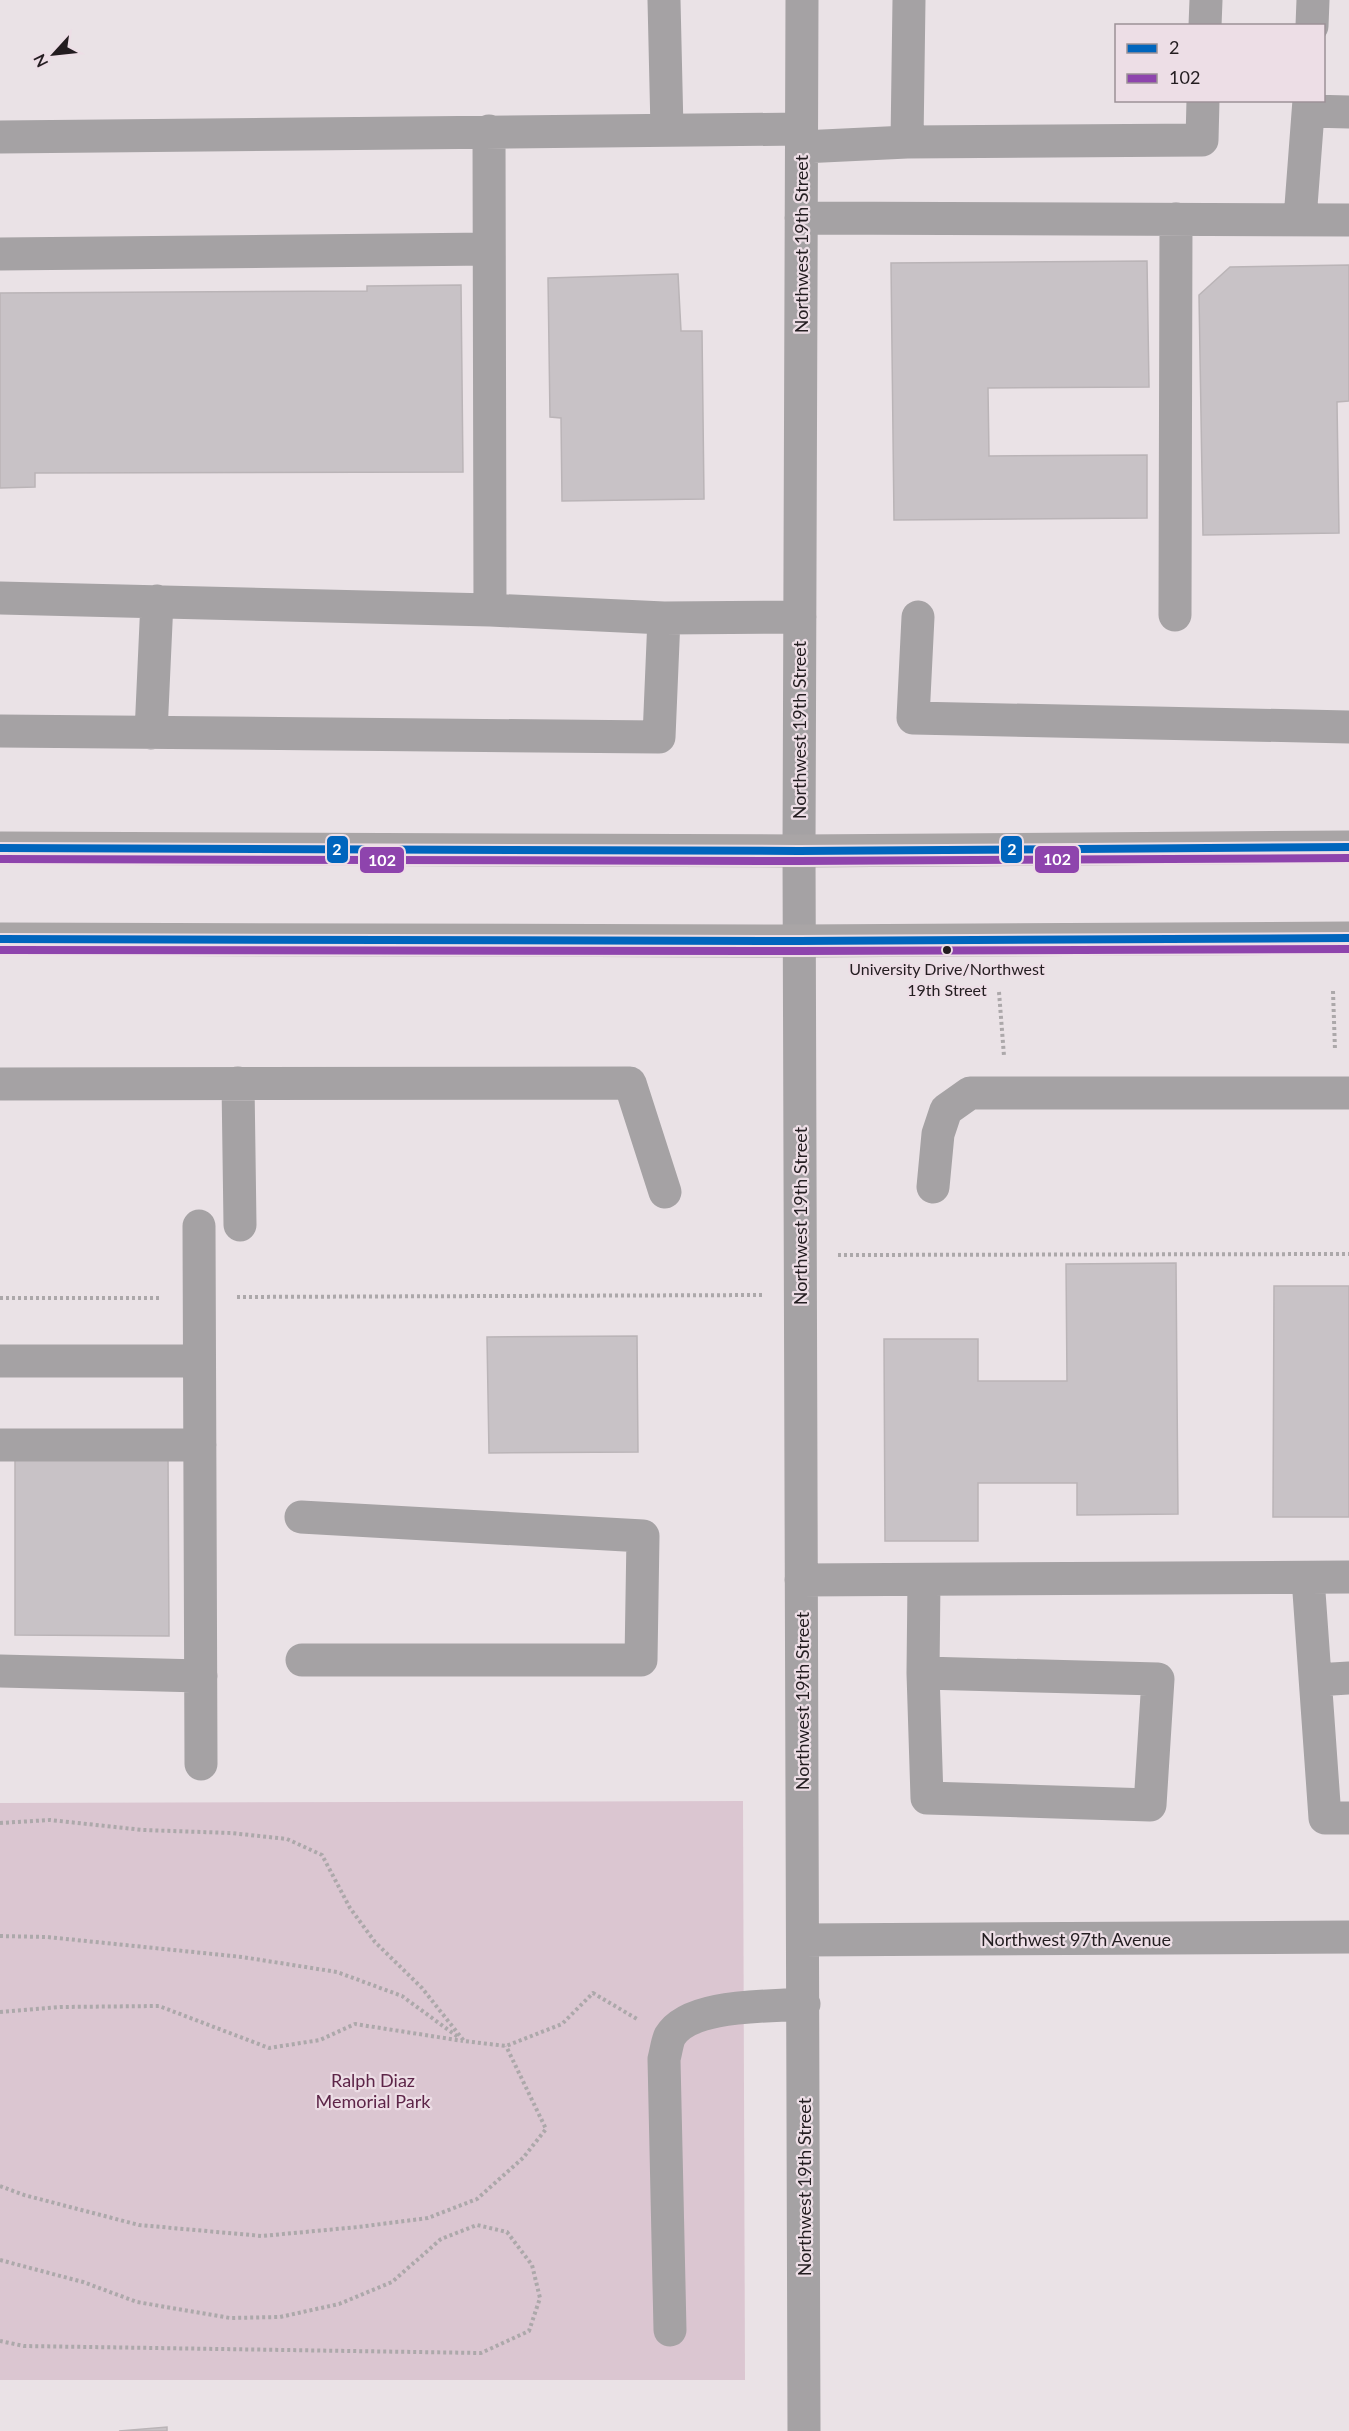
<svg xmlns="http://www.w3.org/2000/svg" width="1349" height="2431" viewBox="0 0 1349 2431" font-family="Lato,sans-serif">
<style>
.green{fill:#dbc6d1}
.building{fill:#c8c2c6;stroke:#bab4b7;stroke-width:1.5}
.lines{fill:none;stroke-linecap:round;stroke-linejoin:round}
.path{stroke:#aca8aa;stroke-width:4;stroke-dasharray:3 3;stroke-linecap:butt}
.minor{stroke:#a5a2a4;stroke-width:33}
.major{stroke:#a9a5a6;stroke-width:33}
.bus-1-casing{stroke:#eddee6;stroke-width:12}
.bus-2-casing{stroke:#eddee6;stroke-width:12}
.bus-1{stroke:#0065bd;stroke-width:8}
.bus-2{stroke:#8e44ad;stroke-width:8}
.bus-dot{fill:#231d20;stroke:#eddee6;stroke-width:2}
.labels{text-anchor:middle;dominant-baseline:central;stroke-width:4.5;stroke-linejoin:round;paint-order:stroke}
.bus-label{font-size:16px;fill:#231d20;stroke:#eddee6}
.street-label{font-size:18px;fill:#231d20;stroke:#eddee6}
.park-label{font-size:18px;fill:#5d2548;stroke:#eddee6}
.line-badge{stroke:#eddee6;stroke-width:2}
.badge-label{font-size:16px;text-anchor:middle;font-weight:bold;fill:#fff}
</style>
<rect width="100%" height="100%" fill="#eae2e6"/>
<!-- green -->
<path class="green" d="M743 1801 745 2380H0V1803Z"/>
<!-- building -->
<path class="building" d="M1147 261 1149 387 988 388 989 456 1147 455V518L894 520 891 263Z
M1349 265V401L1337 402 1339 533 1203 535 1199 295 1230 267Z
M678 274 681 331H702L704 499 562 501 561 418 550 417 548 278Z
M461 285 463 472 35 473V487L0 488V293L367 291V286Z
M1176 1263 1178 1514 1077 1515V1483H978V1541H885L884 1339H978V1381H1067L1066 1264Z
M1274 1286H1349V1517H1273Z
M637 1336 638 1452 489 1453 487 1337Z
M15 1453H168L169 1636 15 1635Z
M167 2427V2431H119Z"/>
<g class="lines">
<!-- path -->
<path class="path" d="M1333 991 1335 1050
M999 992 1004 1056
M838 1255 1349 1254
M237 1297 764 1295
M0 1298H161
M0 1823 50 1820 143 1830 231 1833 287 1839 322 1855 350 1908 375 1942 422 1988 464 2041 506 2046 562 2024 593 1993 637 2019
M0 1936 47 1937 242 1957 337 1972 402 1996 458 2037
M0 2012 61 2007 159 2006 269 2048 320 2040 355 2024 463 2041
M0 2186 24 2195 139 2225 262 2236 358 2227 428 2218 477 2199 523 2158 546 2129 506 2046
M0 2260 83 2282 137 2302 230 2318 280 2317 339 2304 392 2282 441 2239 477 2225 507 2232 532 2265 540 2298 529 2331 481 2353 24 2346 0 2341"/>
<!-- minor -->
<path class="minor" d="M664 0 667 130
M802 0 799 851 804 2431
M1205 26 1206 0
M1312 26 1313 0
M1309 111 1349 112
M489 131 490 610
M0 137 801 129
M907 142 909 0
M802 147 907 142 1202 140 1203 100
M801 218 1349 220
M1300 219 1309 100
M0 254 489 249
M0 598 490 610 664 618 800 617
M1175 615 1176 219
M918 617 913 718 1349 727
M0 731 659 737 664 618
M151 733 157 601
M238 1083 240 1225
M0 1084 630 1083 665 1192
M933 1187 938 1134 946 1110 970 1093H1349
M199 1226 201 1764
M0 1361H199
M0 1445H200
M301 1517 643 1536 641 1660H302
M1308 1578 1325 1818H1349
M801 1580 1349 1577
M0 1671 201 1676
M923 1673 1158 1679 1150 1805 927 1798 923 1673 924 1580
M1316 1680 1349 1678
M803 1940 1349 1937
M670 2330 664 2059C666 2052 667 2042 670 2036 690 2003 769 2007 804 2004"/>
<!-- major -->
<path class="major" d="M0 848 799 851 1349 847
M0 939 799 941 1349 938"/>
<!-- bus-1 casing -->
<g class="bus-1-casing">
<path id="bus-1" d="M0 848 799 851 1349 847
M0 939 799 941 1349 938"/>
</g>
<!-- bus-2 casing -->
<g class="bus-2-casing">
<path id="bus-2" d="M0 859 799 861 1349 858
M0 950 799 951 1349 949"/>
</g>
<!-- bus-1 -->
<use href="#bus-1" class="bus-1"/>
<!-- bus-2 -->
<use href="#bus-2" class="bus-2"/>
</g>
<!-- markers -->
<circle class="bus-dot" cx="947" cy="950" r="5"/>
<g class="labels">
<!-- bus labels -->
<g class="bus-label">
<text x="947" y="968">University Drive/Northwest<tspan x="947" dy="21">19th Street</tspan></text>
</g>
<!-- street labels -->
<g class="street-label">
<text transform="translate(801 244) rotate(-90)">Northwest 19th Street</text>
<text transform="translate(799 730) rotate(-90)">Northwest 19th Street</text>
<text transform="translate(800 1216) rotate(-90)">Northwest 19th Street</text>
<text transform="translate(802 1701) rotate(-90)">Northwest 19th Street</text>
<text x="1076" y="1939">Northwest 97th Avenue</text>
<text transform="translate(804 2187) rotate(-90)">Northwest 19th Street</text>
</g>
<!-- park labels -->
<g class="park-label">
<text x="373" y="2080">Ralph Diaz<tspan x="373" dy="21">Memorial Park</tspan></text>
</g>
</g>
<g class="line-badge">
<rect x="326" y="835" width="23" height="29" rx="6" fill="#0065bd"/>
<rect x="1000" y="835" width="23" height="29" rx="6" fill="#0065bd"/>
<rect x="1034" y="845" width="46" height="29" rx="6" fill="#8e44ad"/>
<rect x="359" y="846" width="46" height="28" rx="6" fill="#8e44ad"/>
</g>
<g class="badge-label">
<text x="337" y="855">2</text>
<text x="1012" y="855">2</text>
<text x="1057" y="865">102</text>
<text x="382" y="866">102</text>
</g>
<!-- legend -->
<rect x="1115" y="24" width="210" height="78" fill="#eddee6" stroke="#9c9197" stroke-width="1.5"/>
<rect x="1127" y="44" width="30" height="9" fill="#0065bd" stroke="#9c9197" stroke-width="1.5"/>
<text x="1169" y="54" font-size="18" fill="#231d20">2</text>
<rect x="1127" y="74" width="30" height="9" fill="#8e44ad" stroke="#9c9197" stroke-width="1.5"/>
<text x="1169" y="84" font-size="18" fill="#231d20">102</text>
<!-- north arrow -->
<g transform="translate(54 54) rotate(243)" stroke="#eddee6" stroke-width="4.5" paint-order="stroke">
<path d="M0-4.5L10 22L0 15L-10 22Z" fill="#231d20"/>
<text y="-9" font-size="16" font-weight="bold" text-anchor="middle" fill="#231d20">N</text>
</g>
</svg>
